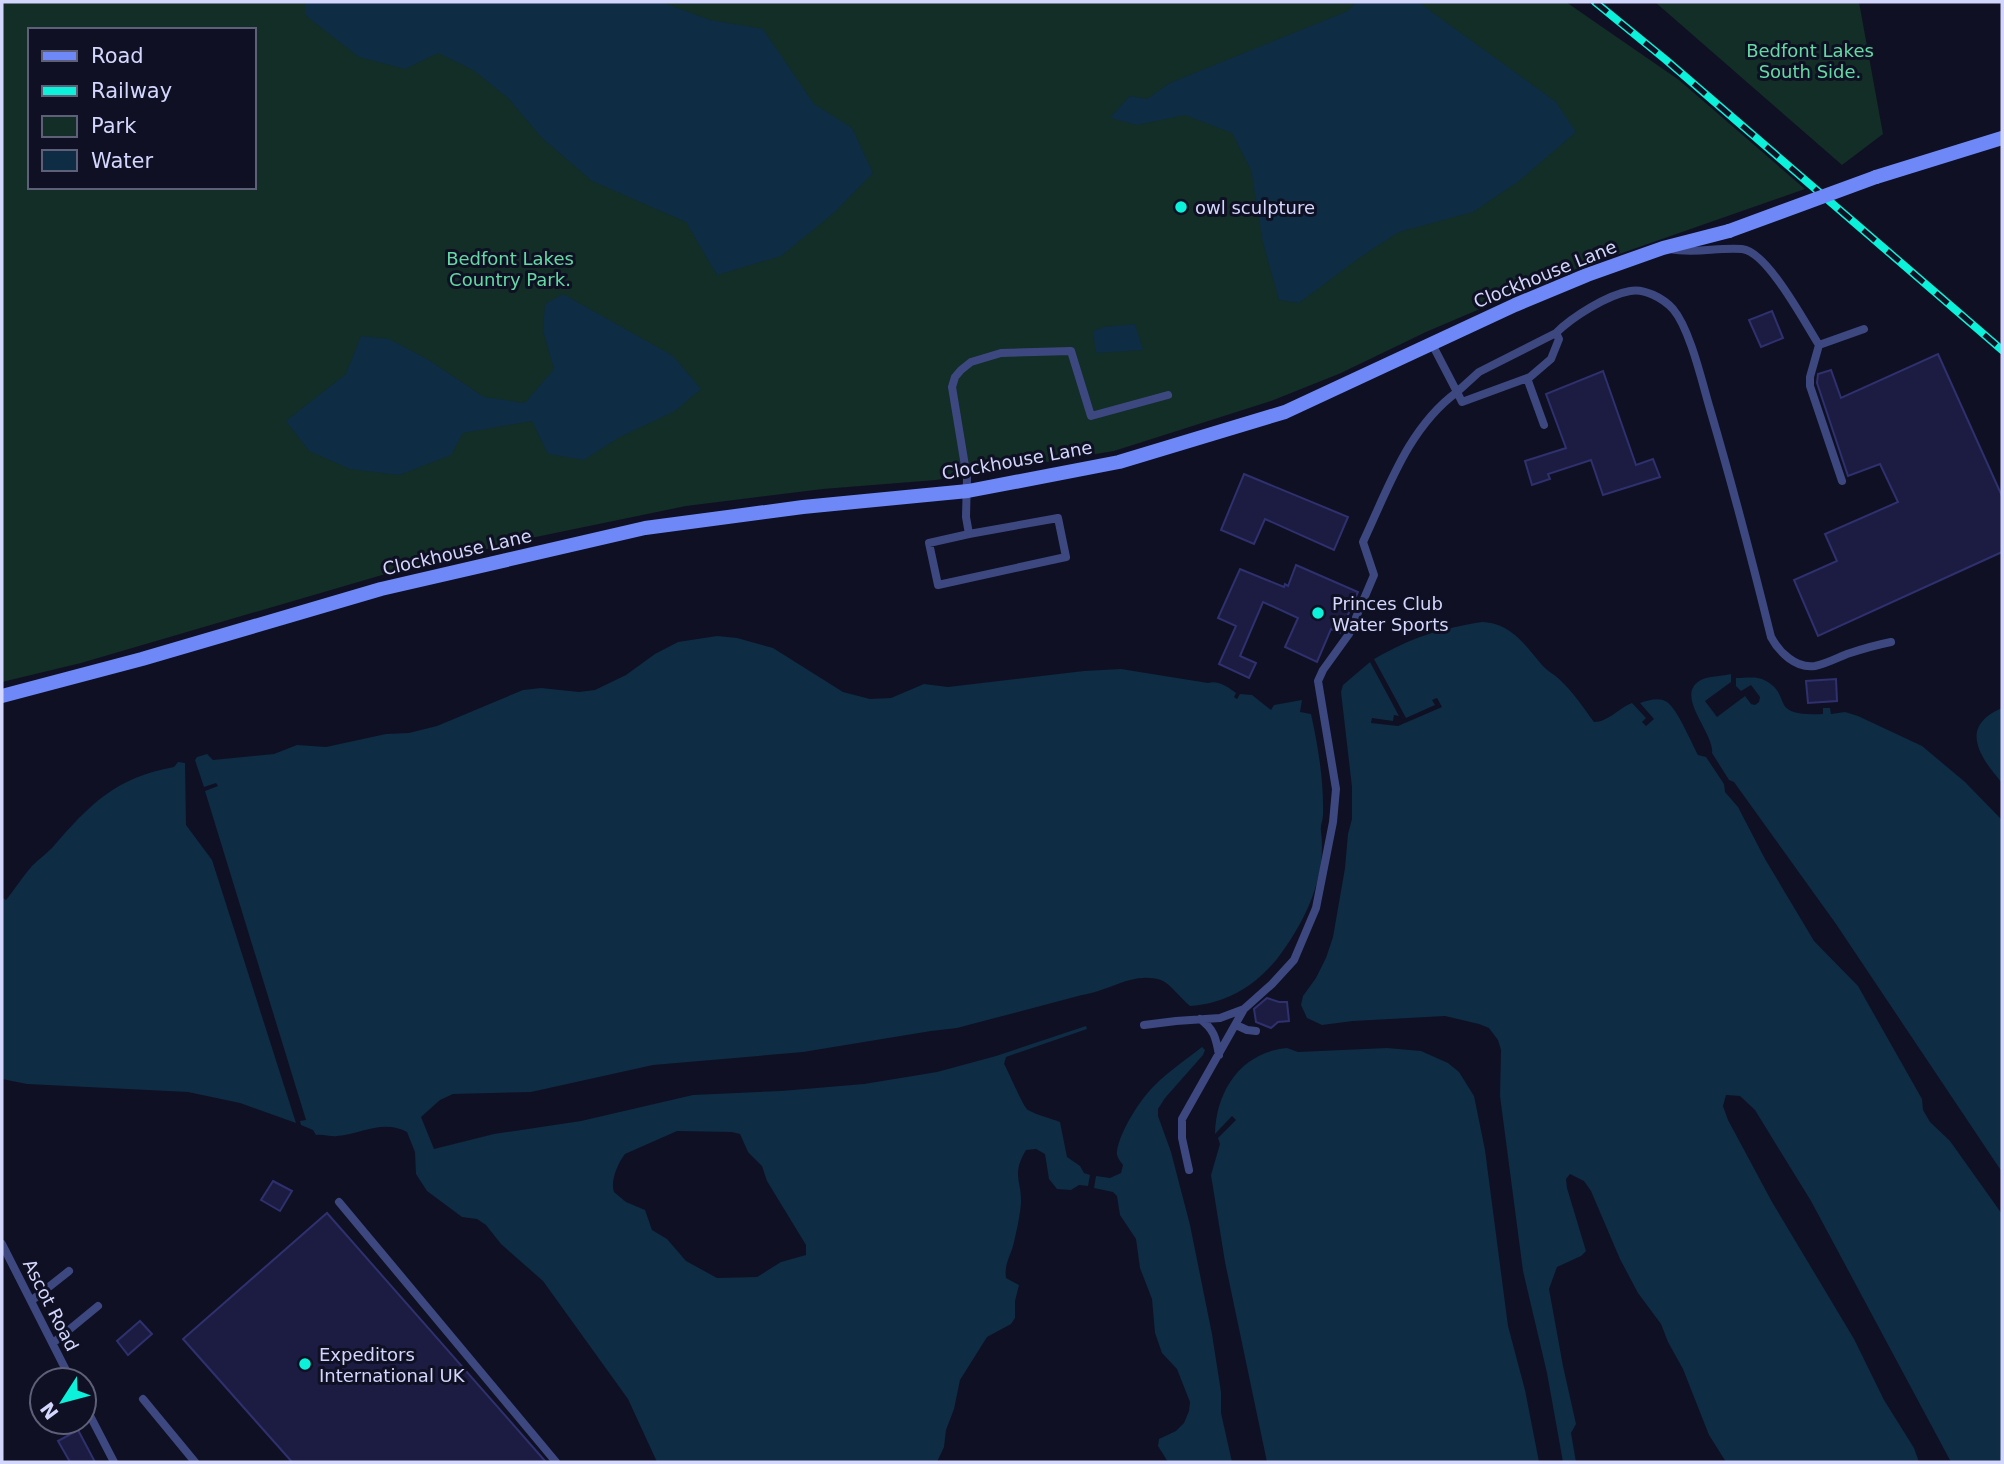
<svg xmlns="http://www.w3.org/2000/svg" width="2004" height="1464" viewBox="0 0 2004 1464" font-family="'DejaVu Sans',sans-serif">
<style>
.green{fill:#132d27;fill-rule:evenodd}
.water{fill:#0e2c43;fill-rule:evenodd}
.building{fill:#1c1c43;stroke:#2f306e;stroke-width:2}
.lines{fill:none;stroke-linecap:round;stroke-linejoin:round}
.service{stroke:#3d4880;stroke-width:8}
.secondary{stroke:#6f88f8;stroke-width:14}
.rail-casing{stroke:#0bf1da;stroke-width:8}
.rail{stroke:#0f1023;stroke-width:5;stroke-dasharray:16;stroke-linecap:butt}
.secondary-bridge{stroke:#6f88f8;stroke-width:14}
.poi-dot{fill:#0bf1da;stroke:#0f1023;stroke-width:2.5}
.labels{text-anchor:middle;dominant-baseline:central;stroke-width:6;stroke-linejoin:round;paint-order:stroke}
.park-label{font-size:18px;fill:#63daa4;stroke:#0f1023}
.poi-label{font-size:18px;fill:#d4d7fd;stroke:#0f1023;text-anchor:start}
.street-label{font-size:18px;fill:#d4d7fd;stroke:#0f1023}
</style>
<rect width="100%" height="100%" fill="#0f1023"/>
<!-- green -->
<path class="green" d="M2 2H1566L1679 80 1805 189 1559 275 1426 332 1341 373 1271 401 1114 451 936 480 823 489 686 506 531 538 389 573 81 663 2 682ZM30 30H254V187H30Z
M1655 2H1859L1883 134 1842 165Z"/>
<!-- water -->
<path class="water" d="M305 2H661L710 20 763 29 814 104 852 128 873 173 835 212 781 256 717 275 686 222 592 181 542 138 508 98 473 70 438 53 405 69 359 57 305 15Z
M1356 2H1418L1556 102 1576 132 1519 181 1473 212 1399 232 1359 258 1299 303 1279 300 1263 243 1251 170 1232 133 1185 115 1137 125 1110 118 1130 96 1147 99 1170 83 1348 11Z
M563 294 673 356 701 389 675 411 620 437 584 460 548 454 532 421 463 433 451 455 399 475 350 469 309 451 286 421 346 374 361 336 389 339 427 359 484 397 525 403 554 369 543 331 545 304Z
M1135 324 1143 350 1096 353 1093 331 1104 327Z
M1482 622C1511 623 1525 645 1542 665 1547 671 1554 674 1559 679 1573 692 1583 707 1594 722 1608 722 1619 708 1632 703L1646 718 1642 722 1646 726 1654 719 1640 703C1649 700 1659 697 1667 702 1678 710 1691 742 1698 755L1706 757 1724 784 1725 792 1738 807 1765 859 1814 941 1858 986 1922 1099 1923 1110 1930 1122 1950 1141 2002 1214V1462H1951L1811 1201 1755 1110 1740 1096 1726 1095 1723 1106 1728 1120 1772 1202 1854 1339 1884 1400 1914 1448 1919 1462H1726L1709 1435 1683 1369 1668 1342 1661 1324 1638 1293 1620 1259 1591 1191 1584 1181 1570 1174 1566 1179 1567 1188 1586 1251 1581 1256 1557 1267 1549 1289 1563 1366 1576 1424 1571 1433 1576 1462H1563L1547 1373 1523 1271 1500 1096 1501 1050 1498 1040 1489 1028 1479 1024 1445 1016 1353 1021 1322 1025 1307 1018 1301 1005 1303 996 1316 978 1326 958 1333 937 1345 868 1348 834 1352 819V787L1341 692 1343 685 1370 662 1399 716 1394 715 1393 721 1372 718 1371 723 1398 726 1442 707 1437 698 1432 700 1435 705 1406 718 1374 659C1413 637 1438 629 1482 622Z
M717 636 737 638 773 648 843 692 870 699 891 698 924 684 948 687 1084 671 1121 669 1208 683C1218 680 1228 687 1236 693L1234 697 1237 699 1240 694 1252 695 1271 710 1274 705 1302 700 1300 712 1311 714C1318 746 1324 781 1323 815 1323 820 1320 826 1321 831 1327 877 1305 922 1277 959 1255 986 1226 1004 1190 1006 1181 999 1171 984 1161 980 1134 971 1109 991 1082 995L957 1028 931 1031 803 1052 653 1065 531 1092 453 1094 440 1100 421 1117 434 1149 494 1134 581 1121 693 1095 781 1091 864 1084 937 1072 996 1056 1086 1026 1087 1029 1006 1057 1004 1064C1009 1072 1023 1107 1028 1110 1037 1115 1050 1118 1060 1122L1067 1157 1080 1166 1084 1173 1090 1175 1088 1186 1079 1185 1071 1190 1057 1189 1049 1179 1045 1154 1036 1149 1026 1150C1011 1175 1022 1181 1021 1203 1020 1216 1017 1229 1014 1242 1011 1256 1004 1263 1006 1278L1019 1285 1015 1301V1318L1011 1324 987 1337 960 1380 954 1409 946 1430 944 1447 937 1462H657L628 1399 543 1281 501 1244 486 1225 477 1219 462 1217 427 1191 416 1174 415 1152 407 1132C383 1119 362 1134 337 1136 330 1137 324 1134 316 1135L313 1130 301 1125 300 1121 306 1120 205 791 218 786 216 783 204 787 195 760 197 757 207 754 213 760 274 754 297 745 326 747 386 734 409 733 437 726 523 690 541 688 579 692 595 690 626 675 655 654 678 642ZM677 1131 732 1132 740 1134 748 1152 762 1166 767 1181 806 1245V1255L781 1262 757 1277 717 1278 686 1261 667 1239 652 1230 645 1210 626 1202 614 1192C610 1181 618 1163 625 1154Z
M1731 674V682L1705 701 1717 717 1745 696 1751 704 1755 705 1759 702 1760 697 1751 685 1741 691 1736 686V678C1745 678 1757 676 1764 680 1795 695 1765 717 1823 714V708H1830L1831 714 1845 712 1858 716 1922 746 1965 782 2002 820V1172L1836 924 1734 782 1729 780 1712 753C1715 733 1671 693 1703 679 1711 676 1722 676 1731 674Z
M2002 708V783C1980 757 1958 727 2002 708Z
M178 762 185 763 186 825 212 860 296 1123 240 1103 188 1092 27 1084 2 1079V900L3 898 6 900C15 889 23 876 32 866 39 859 46 854 52 848 90 804 115 778 174 767Z
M1202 1047 1205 1050 1203 1055 1165 1098 1158 1109V1116L1171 1152 1190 1225 1212 1334 1221 1392V1413L1232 1462H1168L1158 1446 1159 1439 1176 1431 1184 1423 1189 1411 1190 1402 1177 1369 1162 1353 1155 1333 1152 1299 1140 1268 1136 1239 1120 1215 1117 1196 1113 1192 1094 1188 1096 1176 1110 1178 1121 1173 1123 1165C1120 1161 1116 1157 1117 1151 1120 1131 1141 1098 1155 1085 1169 1071 1187 1059 1202 1047Z
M1287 1048 1298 1052 1387 1048 1421 1051 1448 1063 1459 1072 1474 1096 1485 1150 1508 1326 1525 1390 1539 1462H1267L1225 1262 1211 1175 1220 1144 1218 1138 1236 1120 1232 1116 1215 1134C1216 1090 1242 1052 1287 1048Z"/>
<!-- building -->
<path class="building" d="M1772 311 1783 338 1761 347 1749 320Z
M1938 354 2002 496V552L1818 636 1794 580 1837 561 1825 534 1898 502 1880 464 1848 476 1817 383 1818 374 1831 370 1841 398Z
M1603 371 1636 465 1653 459 1660 477 1603 495 1591 460 1548 474 1550 479 1532 485 1525 461 1566 448 1546 394Z
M1244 474 1348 517 1334 550 1265 519 1254 544 1221 530Z
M1296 565 1358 592 1340 633 1331 629 1317 662 1285 647 1298 618 1263 602 1240 656 1256 663 1249 678 1219 664 1236 626 1218 618 1240 569 1284 587 1285 584 1288 586Z
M1836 679 1837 701 1808 703 1806 681Z
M1267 998 1279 1002H1287L1289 1021 1278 1022 1271 1028 1256 1022 1254 1009Z
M273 1181 292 1191 280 1211 261 1200Z
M327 1213 546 1462H292L183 1339Z
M140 1321 152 1334 128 1355 117 1341Z
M78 1430 95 1462H70L58 1441Z"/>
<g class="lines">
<!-- service -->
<path class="service" d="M1670 249C1695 254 1717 247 1742 249 1767 251 1805 323 1819 345L1864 329
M1556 333 1559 339 1551 359 1530 377 1462 402 1457 392 1479 372 1556 333C1572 317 1607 295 1630 291 1644 288 1663 298 1673 309 1690 329 1702 382 1710 409 1732 484 1752 560 1771 637 1779 652 1796 669 1815 666 1826 664 1837 658 1847 654 1862 649 1876 645 1891 642
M1819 345 1810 377V386L1842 481
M1527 378 1544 425
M969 534 929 543 938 585 1066 557 1058 518 969 534 966 517 967 478 952 387 955 377 961 370 971 362 1001 353 1071 351 1091 416 1168 395
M1200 1019C1214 1029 1216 1038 1219 1055
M1144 1025 1176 1021 1220 1018 1244 1009 1272 984 1294 960 1316 908 1333 822 1336 789 1318 681 1323 670 1349 634 1374 575 1363 542C1388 489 1408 428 1457 392L1432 344
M1236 1025 1247 1030 1256 1031
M1189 1170 1182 1138V1119L1244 1009
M339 1202 556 1462
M2 1244 71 1380
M31 1301 69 1271
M53 1343 98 1306
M143 1399 195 1462
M84 1404 114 1462"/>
<!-- secondary -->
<path class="secondary" d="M1876 177 2002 138
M2 696 142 659 381 589 645 528 803 507 968 491 1119 462 1285 412 1515 305 1587 275 1663 248 1729 231"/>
<!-- rail casing -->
<g class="rail-casing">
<path id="rail" d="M1595 2 1666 60 2002 350"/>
</g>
<!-- rail -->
<use href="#rail" class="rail"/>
<!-- secondary-bridge -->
<path class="secondary-bridge" d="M1729 231 1876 177"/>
</g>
<!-- markers -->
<g class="poi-dot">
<circle cx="1181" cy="207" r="7"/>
<circle cx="1318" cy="613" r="7"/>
<circle cx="305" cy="1364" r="7"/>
</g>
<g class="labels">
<!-- park labels -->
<g class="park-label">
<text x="1810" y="50">Bedfont Lakes<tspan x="1810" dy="21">South Side.</tspan></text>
<text x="510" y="258">Bedfont Lakes<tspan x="510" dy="21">Country Park.</tspan></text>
</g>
<!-- poi labels -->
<g class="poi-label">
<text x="1195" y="207">owl sculpture</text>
<text x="1332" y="603">Princes Club<tspan x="1332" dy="21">Water Sports</tspan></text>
<text x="319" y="1354">Expeditors<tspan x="319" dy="21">International UK</tspan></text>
</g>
<!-- street labels -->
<g class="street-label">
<text transform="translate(1545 274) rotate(-22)">Clockhouse Lane</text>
<text transform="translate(1017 460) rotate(-10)">Clockhouse Lane</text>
<text transform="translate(457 552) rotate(-13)">Clockhouse Lane</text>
<text transform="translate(51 1305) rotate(63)">Ascot Road</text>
</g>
</g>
<!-- border -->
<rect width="2004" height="1464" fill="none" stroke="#d4d7fd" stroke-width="7"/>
<!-- legend -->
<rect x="28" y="28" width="228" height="161" fill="#0f1023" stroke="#5e607a" stroke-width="2"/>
<rect x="42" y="51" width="35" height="10" fill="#6f88f8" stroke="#5e607a" stroke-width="2"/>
<text x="91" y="63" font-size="21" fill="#d4d7fd">Road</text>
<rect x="42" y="86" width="35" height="10" fill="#0bf1da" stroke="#5e607a" stroke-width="2"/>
<text x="91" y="98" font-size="21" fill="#d4d7fd">Railway</text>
<rect x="42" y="116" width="35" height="21" fill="#132d27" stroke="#5e607a" stroke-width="2"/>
<text x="91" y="133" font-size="21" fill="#d4d7fd">Park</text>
<rect x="42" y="150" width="35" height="21" fill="#0e2c43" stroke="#5e607a" stroke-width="2"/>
<text x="91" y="168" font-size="21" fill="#d4d7fd">Water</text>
<!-- north arrow -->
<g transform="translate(63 1401) rotate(234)"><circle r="33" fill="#0f1023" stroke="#5e607a" stroke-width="2"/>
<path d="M0-5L12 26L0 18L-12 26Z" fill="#0bf1da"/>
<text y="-10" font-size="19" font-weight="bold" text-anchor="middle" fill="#d4d7fd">N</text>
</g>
</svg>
